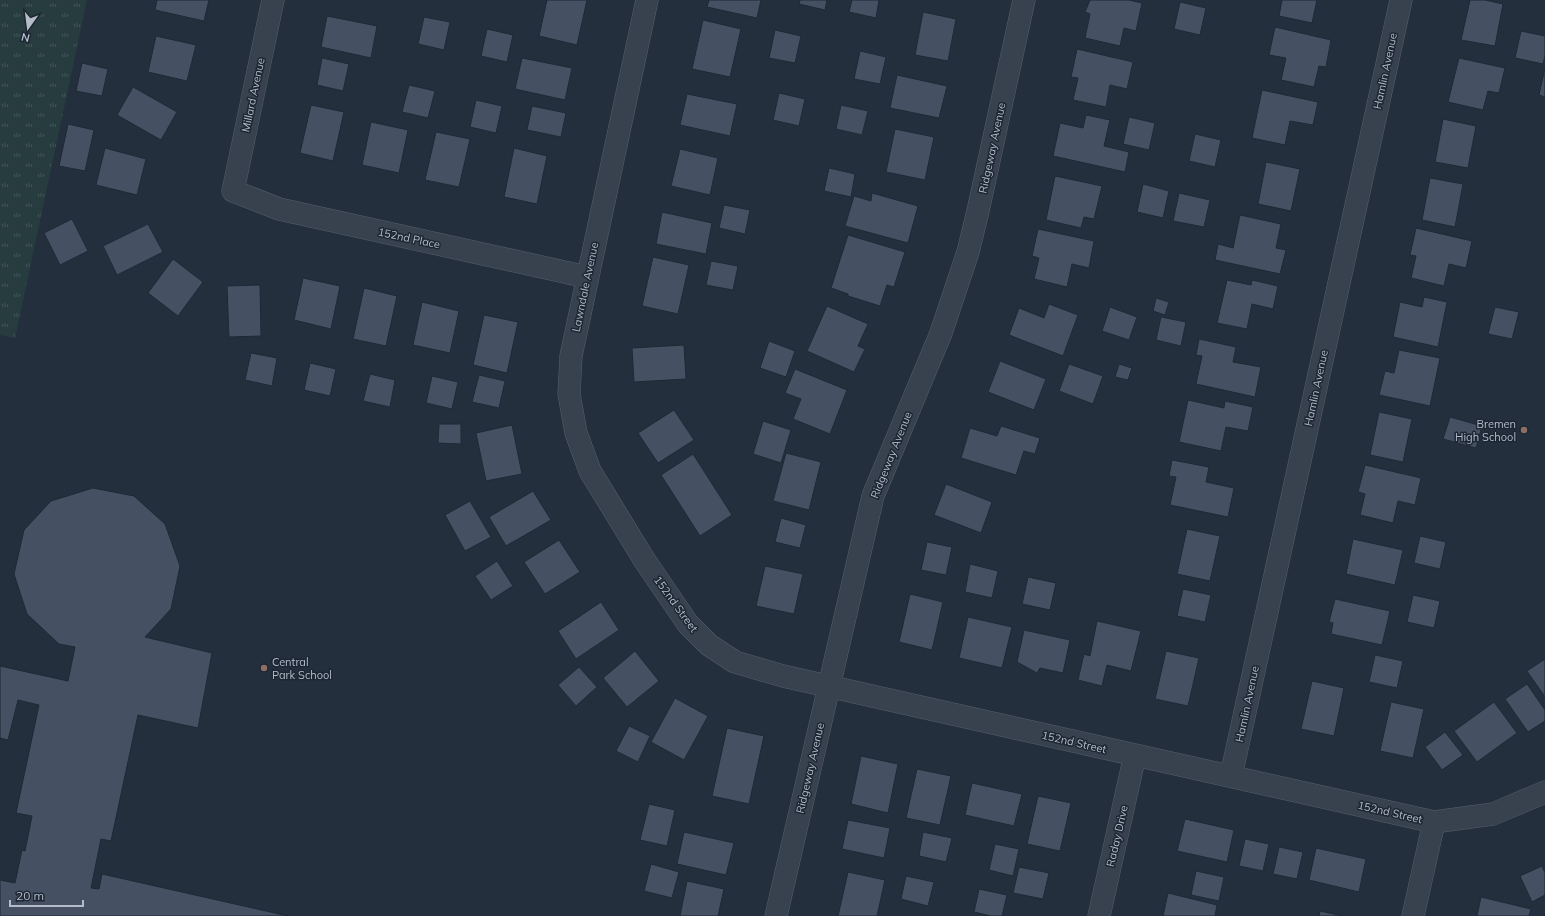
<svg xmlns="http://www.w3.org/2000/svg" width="1545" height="916" viewBox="0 0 1545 916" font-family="Mulish,sans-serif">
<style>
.park{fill:url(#park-tufts)}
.building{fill:#455162;stroke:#1f2835}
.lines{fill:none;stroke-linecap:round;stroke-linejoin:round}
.street-casing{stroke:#565f6c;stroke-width:23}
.street{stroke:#38414e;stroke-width:22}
.education-dot{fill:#8d6e63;stroke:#1d2633;stroke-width:1.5}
.labels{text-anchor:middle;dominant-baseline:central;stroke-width:3;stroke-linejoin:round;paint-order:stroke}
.street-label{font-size:11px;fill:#b4bcc9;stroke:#1d2633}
.poi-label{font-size:11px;fill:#b4bcc9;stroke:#1d2633;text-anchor:end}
</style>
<defs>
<pattern id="park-tufts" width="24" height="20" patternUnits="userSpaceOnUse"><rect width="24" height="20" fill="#263c3f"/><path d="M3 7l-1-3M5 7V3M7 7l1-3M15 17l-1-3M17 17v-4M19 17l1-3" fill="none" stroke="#435659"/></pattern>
</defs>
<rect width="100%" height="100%" fill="#242f3e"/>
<!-- park -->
<path class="park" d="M0 0H87L15 338 0 335Z"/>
<!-- building -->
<path class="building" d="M157 0H209L204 21 155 10Z
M547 0H587L577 45 539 36Z
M709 0H761L757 18 707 7Z
M800 0H827L825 10 799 4Z
M852 0H879L876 18 849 12Z
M1090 0H1129L1142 3 1136 31 1124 28 1120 46 1085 38 1090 14 1085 12Z
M1282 0H1317L1312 23 1279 16Z
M1470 0H1485L1503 4 1495 46 1461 40Z
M1180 2 1206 8 1200 35 1174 29Z
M923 12 956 19 948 61 915 55Z
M327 16 377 26 371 58 321 47Z
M424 17 450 22 444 50 418 44Z
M703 20 741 29 730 77 692 69Z
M1275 27 1331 40 1326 67 1319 66 1314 87 1281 80 1286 58 1269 55Z
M487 29 513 35 507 62 481 56Z
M775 30 801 36 795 63 769 58Z
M1521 31 1545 36V56L1543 64 1515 58Z
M156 36 196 45 187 81 148 72Z
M1077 49 1133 62 1127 89 1110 85 1106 107 1073 100 1078 78 1071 77Z
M860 51 886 57 880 84 854 79Z
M322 58 349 64 343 91 317 85Z
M522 58 572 68 565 100 515 89Z
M1459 58 1505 68 1499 93 1488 91 1483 110 1448 102Z
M82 63 108 69 102 96 76 91Z
M1545 68V97L1539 95Z
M897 75 947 86 939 118 890 108Z
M409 85 435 91 428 118 402 112Z
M133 87 177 112 161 140 117 115Z
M1262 90 1318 102 1313 125 1290 121 1285 145 1252 138Z
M779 93 805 99 799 126 773 120Z
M687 94 737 104 730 136 680 125Z
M476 100 502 106 496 133 470 127Z
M311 105 344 112 333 161 300 153Z
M841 105 868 111 862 135 836 129Z
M532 106 566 113 561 137 527 130Z
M1086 115 1110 120 1104 146 1129 152 1125 172 1053 156 1060 123 1083 128Z
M1129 117 1155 123 1149 150 1123 144Z
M1443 119 1476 126 1468 168 1435 162Z
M371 122 408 130 399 173 362 165Z
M68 124 94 130 85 171 59 166Z
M895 129 934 137 925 180 886 172Z
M436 132 470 139 459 187 425 180Z
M1195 134 1221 140 1215 167 1189 161Z
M105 148 146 159 137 195 96 185Z
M514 148 547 156 537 204 504 197Z
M680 149 718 158 710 195 671 186Z
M1266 162 1300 169 1291 211 1258 204Z
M829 168 855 174 851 197 824 191Z
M1055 176 1102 186 1094 219 1084 217 1081 228 1046 220Z
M1430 178 1463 184 1455 227 1422 220Z
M1143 184 1169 191 1163 218 1137 212Z
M872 193 918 206 908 243 845 226 854 196 871 201Z
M1179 193 1210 200 1204 227 1173 221Z
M724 205 750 210 745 234 719 228Z
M662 212 712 223 706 254 656 244Z
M1240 215 1281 224 1276 248 1286 250 1280 274 1215 260 1218 244 1233 248Z
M72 219 88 251 60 265 44 233Z
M148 224 163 252 117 275 103 246Z
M1416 228 1472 241 1466 268 1449 264 1444 286 1411 278 1416 256 1410 255Z
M1038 229 1094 241 1089 268 1072 264 1067 287 1034 279 1039 258 1032 256Z
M848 235 905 252 894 287 887 285 880 306 848 296V294L831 288Z
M653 257 689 265 678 314 642 306Z
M173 259 203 282 178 316 148 293Z
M711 261 738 266 733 290 706 285Z
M303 278 340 286 331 329 294 320Z
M1227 280 1251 285 1252 280 1278 286 1273 309 1252 304 1247 329 1217 323Z
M260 285 261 336 229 337 227 286Z
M364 288 397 296 386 346 353 339Z
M1424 297 1447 302 1438 347 1393 337 1400 302 1422 307Z
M1156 298 1169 302 1165 315 1153 311Z
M422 302 459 311 450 353 413 345Z
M1049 304 1078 315 1063 356 1009 335 1019 308 1044 318Z
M827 306 868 324 858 346 865 349 854 372 807 351Z
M1110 307 1137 317 1129 340 1102 331Z
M1495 307 1519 312 1512 339 1488 334Z
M484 315 518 322 507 373 473 365Z
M1161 317 1186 322 1181 346 1156 340Z
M1199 339 1236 347 1233 362 1261 367 1255 397 1196 384 1202 356 1196 355Z
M769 341 795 351 786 377 760 368Z
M684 345 686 379 634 382 632 348Z
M1399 350 1440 358 1430 406 1379 395 1385 371 1394 373Z
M251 353 277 358 272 386 245 380Z
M1000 361 1046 379 1034 410 988 392Z
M310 363 336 369 330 396 304 390Z
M1069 364 1103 376 1093 404 1059 391Z
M1119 364 1132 368 1128 380 1115 377Z
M795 369 847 390 830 434 793 419 801 399 785 393Z
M370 374 395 380 390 407 363 401Z
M479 375 505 381 499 408 472 402Z
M432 376 458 382 452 409 426 403Z
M1188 400 1224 408 1225 401 1253 407 1248 431 1226 427 1221 451 1179 442Z
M674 410 694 440 658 463 638 433Z
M1379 412 1412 419 1403 462 1370 455Z
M1450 417 1482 426 1476 448 1443 439Z
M763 421 791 430 781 463 753 454Z
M439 424H461V444L438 443Z
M512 425 522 474 486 481 476 433Z
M1001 426 1040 438 1035 454 1024 451 1016 475 961 458 970 428 997 436Z
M786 453 821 462 809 510 773 501Z
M693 454 732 515 700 536 661 475Z
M1172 460 1209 467 1206 482 1234 488 1228 517 1170 505 1176 477 1169 476Z
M1365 465 1421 478 1415 505 1398 501 1393 523 1360 515 1365 494 1358 492Z
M946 484 992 502 981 533 934 515Z
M93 488 134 496 165 524 180 566 171 609 145 637 212 653 198 728 138 715 111 841 101 839 91 888 99 889 102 874 288 916H0V880L15 883 22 850 25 851 32 816 16 813 39 705 18 700 8 740 0 738V666L68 681 75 647 59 644 27 614 14 574 24 530 51 501Z
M533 491 551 520 506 546 489 517Z
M470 501 491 537 465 551 445 515Z
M781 518 806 525 800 548 775 542Z
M1187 529 1220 536 1210 581 1177 574Z
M1420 536 1446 542 1440 569 1414 563Z
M1353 539 1403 550 1395 585 1346 574Z
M559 540 580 572 545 594 524 562Z
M927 542 952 547 946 575 921 570Z
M497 561 513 586 491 600 475 576Z
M970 564 998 571 992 598 965 592Z
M765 566 803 574 794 614 756 606Z
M1028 577 1056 583 1050 610 1022 604Z
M1183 589 1211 595 1205 622 1177 616Z
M910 594 943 602 932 650 899 642Z
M1413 595 1440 601 1434 628 1407 622Z
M1335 599 1390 611 1382 645 1331 634 1333 623 1329 622Z
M601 602 619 630 576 659 558 631Z
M968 617 1012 627 1002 668 959 658Z
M1097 621 1141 631 1131 671 1107 665 1102 686 1078 680 1084 654 1090 656Z
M1024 630 1070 640 1063 673 1040 668 1037 673 1017 662Z
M635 651 659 681 627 707 603 678Z
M1166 651 1199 658 1188 706 1155 699Z
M1375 655 1403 661 1397 688 1369 682Z
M1545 659V697L1527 671Z
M579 667 597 687 576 706 558 685Z
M1312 681 1344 688 1334 736 1301 729Z
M1527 684 1545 710V721L1528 732 1505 699Z
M675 698 708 716 684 760 651 742Z
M1391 702 1424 709 1413 758 1380 751Z
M1494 702 1517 733 1477 762 1454 731Z
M629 726 650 736 638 762 616 751Z
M727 728 764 736 749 804 712 796Z
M1445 732 1463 755 1442 770 1425 747Z
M861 756 898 764 888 813 851 804Z
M917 769 951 776 940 825 906 818Z
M972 783 1022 794 1014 826 965 815Z
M1038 796 1071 803 1060 851 1027 844Z
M649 804 675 810 667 846 640 840Z
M1185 819 1234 830 1227 862 1177 851Z
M848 820 890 828 884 858 842 849Z
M684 832 734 843 726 875 677 864Z
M923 832 952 838 946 862 919 856Z
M1245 839 1269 844 1263 871 1239 866Z
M995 844 1019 849 1013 876 989 870Z
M1279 847 1303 852 1297 879 1273 874Z
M1316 848 1366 859 1359 892 1309 880Z
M651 864 679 872 672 898 644 891Z
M1542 866 1545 873V895L1532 902 1520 876Z
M1019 867 1049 873 1043 899 1013 893Z
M1196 871 1224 877 1219 901 1191 895Z
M848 872 885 880 877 916H838Z
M906 876 934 882 928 906 901 899Z
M687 881 724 889 718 916H680Z
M979 889 1007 895 1002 916H991L974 912Z
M1168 893 1217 905 1215 916H1163Z
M1481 897 1531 909 1529 916H1477Z
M1320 911 1343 916H1319Z"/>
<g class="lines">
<!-- street casing -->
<g class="street-casing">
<path id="street" d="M273 0 233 191 279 209 587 277
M647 0 571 356 569 394 576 433 590 471 645 561 688 624 709 645 735 662 783 676 1434 822 1493 814 1545 792
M1231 776 1401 0
M776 916 873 496 941 333 968 252 978 211 1024 0
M1099 916 1135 755
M1413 916 1434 822"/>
</g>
<!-- street -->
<use href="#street" class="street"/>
</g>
<!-- markers -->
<g class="education-dot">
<circle cx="1524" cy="430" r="4"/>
<circle cx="264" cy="668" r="4"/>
</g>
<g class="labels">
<!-- street labels -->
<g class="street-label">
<text transform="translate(1385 71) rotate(-78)">Hamlin Avenue</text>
<text transform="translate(253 95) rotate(-78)">Millard Avenue</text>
<text transform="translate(992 148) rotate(-78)">Ridgeway Avenue</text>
<text transform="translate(409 238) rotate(12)">152nd Place</text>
<text transform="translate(585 287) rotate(-78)">Lawndale Avenue</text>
<text transform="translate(1316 388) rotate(-78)">Hamlin Avenue</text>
<text transform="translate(891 455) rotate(-68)">Ridgeway Avenue</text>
<text transform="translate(676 604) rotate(54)">152nd Street</text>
<text transform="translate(1247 704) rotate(-78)">Hamlin Avenue</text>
<text transform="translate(1074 742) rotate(13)">152nd Street</text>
<text transform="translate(810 768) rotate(-77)">Ridgeway Avenue</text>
<text transform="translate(1390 812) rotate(13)">152nd Street</text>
<text transform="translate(1117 836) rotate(-77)">Raday Drive</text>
</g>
<!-- poi labels -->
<g class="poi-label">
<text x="1516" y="424">Bremen<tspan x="1516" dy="13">High School</tspan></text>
<text x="272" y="662" text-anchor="start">Central<tspan x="272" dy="13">Park School</tspan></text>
</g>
</g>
<!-- north arrow -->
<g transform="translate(28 28) rotate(194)" stroke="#1d2633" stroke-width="3" paint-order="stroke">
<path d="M0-3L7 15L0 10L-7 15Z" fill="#b4bcc9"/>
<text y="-6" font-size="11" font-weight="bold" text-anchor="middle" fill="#b4bcc9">N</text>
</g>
<!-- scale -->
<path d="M10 900v6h73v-6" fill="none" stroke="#b4bcc9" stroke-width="2"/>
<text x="16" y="900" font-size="12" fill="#b4bcc9" stroke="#1d2633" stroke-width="3" paint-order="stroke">20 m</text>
</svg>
